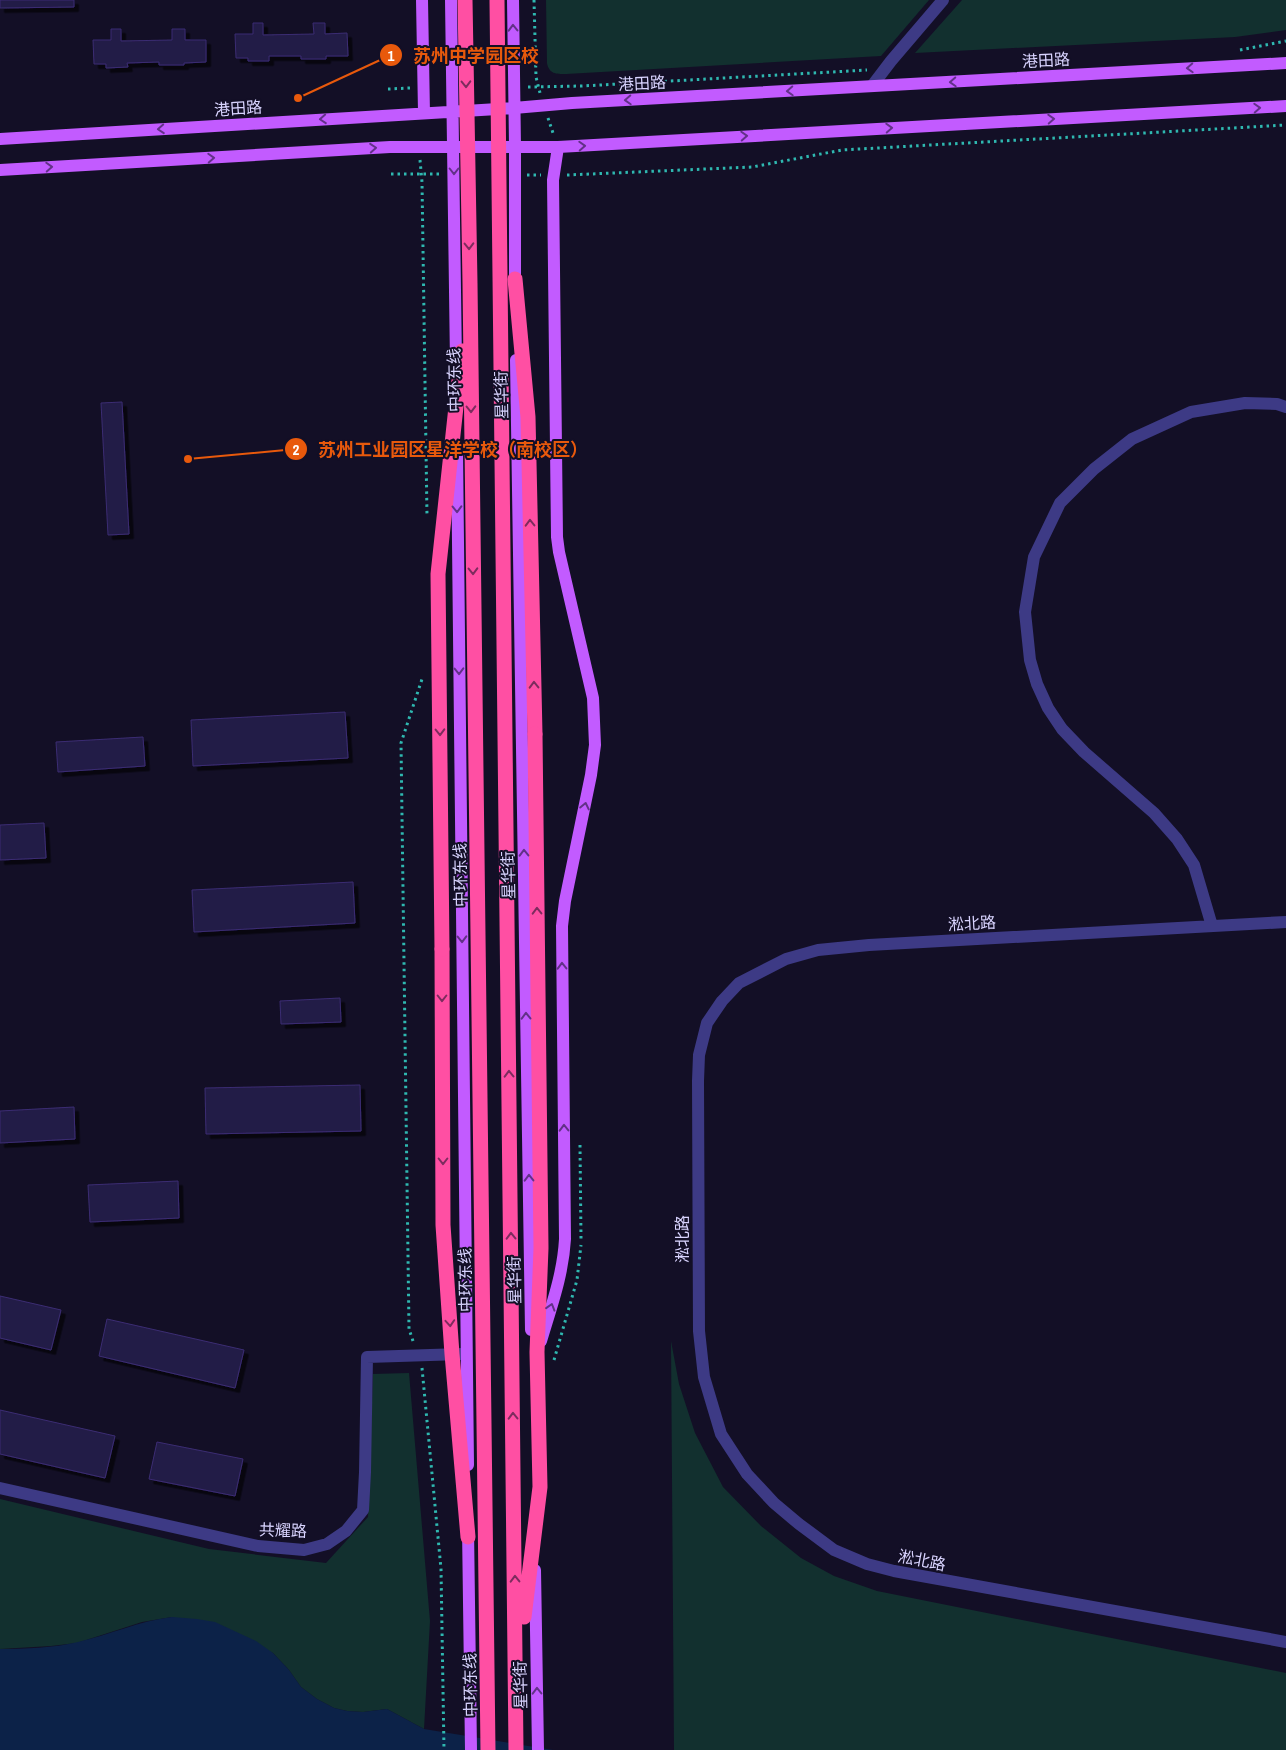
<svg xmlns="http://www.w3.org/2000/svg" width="1286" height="1750" viewBox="0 0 1286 1750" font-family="'Archivo Narrow','Noto Sans SC',sans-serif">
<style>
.green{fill:#12302f}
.water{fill:#0c2248}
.building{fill:#241b47;stroke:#3b2d73;filter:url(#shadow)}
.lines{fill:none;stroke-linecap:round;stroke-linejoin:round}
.path{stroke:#2fb8b0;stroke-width:3;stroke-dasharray:2.5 4;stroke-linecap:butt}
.minor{stroke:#3d3a85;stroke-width:12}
.major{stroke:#c25bff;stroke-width:12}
.highway{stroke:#ff4fa3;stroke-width:15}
.highway-bridge{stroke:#ff4fa3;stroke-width:15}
.oneway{stroke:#623188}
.oneway2{stroke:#7d2c5e}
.labels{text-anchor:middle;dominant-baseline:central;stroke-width:4;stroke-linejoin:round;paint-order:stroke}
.street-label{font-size:16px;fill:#d9d4ff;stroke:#130f26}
.leader{fill:none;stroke:#e8590c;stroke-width:2}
.callout-dot{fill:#e8590c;stroke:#130f26;stroke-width:2}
.mark-label{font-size:15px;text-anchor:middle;font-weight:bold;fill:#fff}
.callout-label{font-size:18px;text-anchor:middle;font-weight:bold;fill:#e8590c;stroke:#130f26;stroke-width:4;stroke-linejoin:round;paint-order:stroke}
</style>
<defs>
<filter id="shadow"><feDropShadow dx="4.5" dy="4.5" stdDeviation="0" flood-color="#0009"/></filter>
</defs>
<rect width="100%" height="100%" fill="#130f26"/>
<!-- green -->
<path class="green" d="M546 0H929L881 56 566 74C556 74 549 74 547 63Z
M962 0H1286V30L1235 37 915 53Z
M671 1341 679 1384 695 1433 723 1487 761 1526 801 1558 834 1576 877 1591 1286 1673V1750H674Z
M409 1373 430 1621 424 1729 387 1709 363 1712 347 1711 334 1708 317 1699 301 1687 289 1670 273 1653 172 1617 142 1622 77 1643 51 1646 0 1649V1499L209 1549 326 1563 368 1517 373 1374Z"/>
<!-- water -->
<path class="water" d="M172 1617 197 1619 215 1622 256 1641 273 1653 289 1670 301 1687 317 1699 334 1708 347 1711 363 1712 387 1709 424 1729 553 1750H0V1649C25 1649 53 1648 78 1642 109 1635 139 1621 172 1617Z"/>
<!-- building -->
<path class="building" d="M0 0H74V7L0 8Z
M253 23H263V35L314 34 313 23H325V34L347 33 348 56H326V59H301V56H269V61H248V58H236L235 34H253Z
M111 29H121V41L172 40V29H185V40H206V62L184 63V65H159V62L127 63 128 67 106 68V64H94L93 40H111Z
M122 402 129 534 108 535 101 403Z
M345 712 348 758 193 766 191 720Z
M143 737 145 766 58 772 56 742Z
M44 823 46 858 0 860V825Z
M353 882 355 923 194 932 192 890Z
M340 998 341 1022 281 1024 280 1001Z
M360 1085 361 1131 206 1134 205 1088Z
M74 1107 75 1139 0 1143V1111Z
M178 1181 179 1218 90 1222 88 1185Z
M0 1296 61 1310 51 1350 0 1338Z
M107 1319 244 1350 235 1388 99 1356Z
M0 1410 115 1436 105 1478 0 1454Z
M157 1442 243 1459 235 1496 149 1479Z"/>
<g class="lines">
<!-- path -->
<path class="path" d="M534 0 536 77 540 93
M1240 50 1286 41
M528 87 582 86 867 70
M388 89 410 88
M548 118 553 133
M420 160 422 182 427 516
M391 174H441
M527 175H541
M567 175 752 167 842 150 1286 125
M580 1145 581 1239
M413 1341 409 1329 401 743 423 676
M554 1360 577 1280 581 1245
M422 1368 441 1569 444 1750"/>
<!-- minor -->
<path class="minor" d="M872 86 891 61 943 0
M1286 922 869 945 818 950 786 959 739 983 722 1001 707 1023 699 1055 698 1081 699 1331 704 1377 721 1434 747 1474 774 1503 799 1524 834 1550 867 1564 894 1571 1286 1642
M1212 926 1194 865 1177 839 1154 813 1084 752 1062 729 1048 708 1037 684 1030 660 1025 612 1034 557 1060 503 1094 469 1132 439 1191 412 1245 403 1277 404 1286 407
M0 1488 258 1546 304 1550 327 1544 346 1531 363 1510 365 1472 367 1357 462 1354"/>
<!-- major -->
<path class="major" d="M422 0 424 113
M451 0 456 363
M513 0 515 146V288
M0 139 514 108 572 103 1286 63
M0 170 390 147H558L1286 106
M516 360 531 1330
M457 450 468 1465
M541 1341C551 1307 563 1275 565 1239L562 926 565 901 591 775 595 745 593 698 559 552 557 537 553 180 558 147
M468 1528 471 1750
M535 1570 538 1750"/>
<!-- highway -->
<path class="highway" d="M515 279 528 417 535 734
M442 949 443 1225 452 1354 468 1537"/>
<!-- highway-bridge -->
<path class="highway-bridge" d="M465 0 470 283 488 1750
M497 0 516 1750
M442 949 438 574 462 351
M524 1617 540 1487 537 1352 541 1248 535 734"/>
</g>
<!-- one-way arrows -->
<defs><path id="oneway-chevron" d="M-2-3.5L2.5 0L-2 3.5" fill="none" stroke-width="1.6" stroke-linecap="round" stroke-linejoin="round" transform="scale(1.25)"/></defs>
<g class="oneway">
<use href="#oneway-chevron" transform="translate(513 28) rotate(-91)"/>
<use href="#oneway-chevron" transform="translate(1190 68) rotate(177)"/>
<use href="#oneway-chevron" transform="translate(953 82) rotate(177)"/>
<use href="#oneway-chevron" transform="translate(790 91) rotate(177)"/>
<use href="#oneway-chevron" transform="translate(628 100) rotate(177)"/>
<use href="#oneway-chevron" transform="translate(1257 108) rotate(-3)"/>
<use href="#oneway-chevron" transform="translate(323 119) rotate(176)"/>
<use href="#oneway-chevron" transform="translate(1051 119) rotate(-3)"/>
<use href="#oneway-chevron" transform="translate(889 128) rotate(-3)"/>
<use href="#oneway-chevron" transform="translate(161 129) rotate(176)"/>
<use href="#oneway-chevron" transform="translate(744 136) rotate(-3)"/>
<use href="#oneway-chevron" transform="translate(582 146) rotate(-3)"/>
<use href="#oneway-chevron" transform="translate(373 148) rotate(-4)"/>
<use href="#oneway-chevron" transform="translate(211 158) rotate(-3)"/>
<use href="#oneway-chevron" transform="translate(49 167) rotate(-3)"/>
<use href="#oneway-chevron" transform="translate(454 171) rotate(90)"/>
<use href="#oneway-chevron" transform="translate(457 509) rotate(89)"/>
<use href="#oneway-chevron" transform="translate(459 671) rotate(89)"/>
<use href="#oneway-chevron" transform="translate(585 806) rotate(-78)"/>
<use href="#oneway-chevron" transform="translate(524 853) rotate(-91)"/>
<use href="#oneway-chevron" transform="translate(462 939) rotate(89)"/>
<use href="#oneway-chevron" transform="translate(562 966) rotate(-91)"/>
<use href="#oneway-chevron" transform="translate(526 1016) rotate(-91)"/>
<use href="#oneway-chevron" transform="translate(564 1128) rotate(-91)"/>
<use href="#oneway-chevron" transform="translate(529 1178) rotate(-91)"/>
<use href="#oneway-chevron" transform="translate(551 1307) rotate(-73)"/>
<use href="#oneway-chevron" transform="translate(537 1691) rotate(-91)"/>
</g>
<g class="oneway2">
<use href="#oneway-chevron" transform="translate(466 84) rotate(89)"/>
<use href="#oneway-chevron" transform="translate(469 246) rotate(89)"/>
<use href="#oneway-chevron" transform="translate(471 409) rotate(89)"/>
<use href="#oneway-chevron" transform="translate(530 523) rotate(-91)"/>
<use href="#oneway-chevron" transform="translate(473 571) rotate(89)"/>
<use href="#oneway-chevron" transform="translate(534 685) rotate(-91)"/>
<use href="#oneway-chevron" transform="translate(440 732) rotate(89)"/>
<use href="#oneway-chevron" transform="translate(537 911) rotate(-91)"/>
<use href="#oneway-chevron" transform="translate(442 998) rotate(90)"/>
<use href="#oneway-chevron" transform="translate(509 1074) rotate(-91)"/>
<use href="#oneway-chevron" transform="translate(443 1161) rotate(90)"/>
<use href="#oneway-chevron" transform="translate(511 1236) rotate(-91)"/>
<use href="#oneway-chevron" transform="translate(450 1323) rotate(86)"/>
<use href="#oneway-chevron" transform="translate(513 1416) rotate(-91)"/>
<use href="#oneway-chevron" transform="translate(515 1579) rotate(-91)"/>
</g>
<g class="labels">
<!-- street labels -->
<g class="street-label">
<text transform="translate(1046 60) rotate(-3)">港田路</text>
<text transform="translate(642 83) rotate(-3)">港田路</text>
<text transform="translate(238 108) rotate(-4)">港田路</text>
<text transform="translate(454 380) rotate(-91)">中环东线</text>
<text transform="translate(501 395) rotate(-91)">星华街</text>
<text transform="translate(460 875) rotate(-91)">中环东线</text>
<text transform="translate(508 875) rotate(-91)">星华街</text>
<text transform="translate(972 923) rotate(-3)">淞北路</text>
<text transform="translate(682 1239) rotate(-90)">淞北路</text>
<text transform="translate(465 1280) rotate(-91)">中环东线</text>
<text transform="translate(514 1280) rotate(-91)">星华街</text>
<text transform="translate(283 1530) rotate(2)">共耀路</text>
<text transform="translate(922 1560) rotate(11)">淞北路</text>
<text transform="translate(470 1685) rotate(-91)">中环东线</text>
<text transform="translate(520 1685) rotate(-91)">星华街</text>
</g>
</g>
<!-- callouts -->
<path class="leader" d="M298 98L391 55M188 459L296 449"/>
<g class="callout-dot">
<circle cx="298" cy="98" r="5"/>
<circle cx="188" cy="459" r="5"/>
<circle cx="391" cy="55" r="12"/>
<circle cx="296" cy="449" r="12"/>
</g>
<g class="mark-label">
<text x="391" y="61">1</text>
<text x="296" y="455">2</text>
</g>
<g class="callout-label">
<text x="476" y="62">苏州中学园区校</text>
<text x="453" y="456">苏州工业园区星洋学校（南校区）</text>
</g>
</svg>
